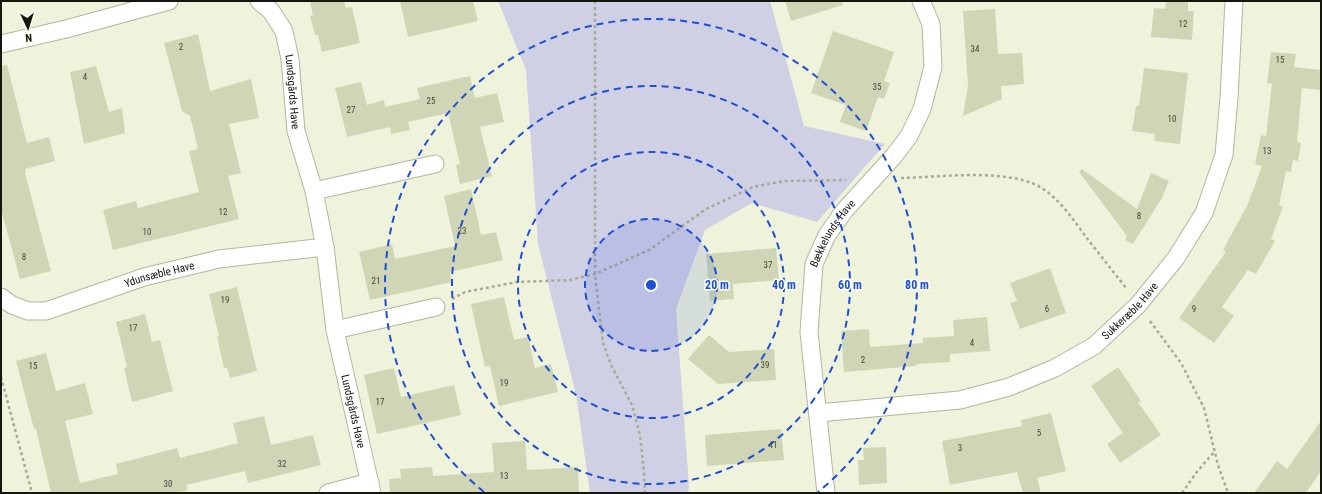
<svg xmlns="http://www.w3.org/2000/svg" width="1322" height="494" viewBox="0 0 1322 494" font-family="'Roboto Condensed',sans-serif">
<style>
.green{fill:#d0d0e5}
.building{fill:#d0d6b5}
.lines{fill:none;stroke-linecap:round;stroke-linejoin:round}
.minor-casing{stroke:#b2b6a0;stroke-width:19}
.path{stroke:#a7aa98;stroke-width:2.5;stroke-dasharray:3 3;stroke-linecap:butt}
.minor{stroke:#fff;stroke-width:17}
.ring{fill:none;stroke:#1d4ed8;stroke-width:2;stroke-dasharray:7 5}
.labels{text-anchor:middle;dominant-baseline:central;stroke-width:3;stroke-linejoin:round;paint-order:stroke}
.number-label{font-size:9px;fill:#444638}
.street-label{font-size:11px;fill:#15160e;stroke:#fcfff1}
.centre{fill:#1d4ed8;stroke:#fcfff1;stroke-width:2}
.ring-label{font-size:12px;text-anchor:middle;font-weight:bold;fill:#1d4ed8;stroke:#fcfff1;stroke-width:3;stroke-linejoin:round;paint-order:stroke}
</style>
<rect width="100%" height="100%" fill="#eff3db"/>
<!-- green -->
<path class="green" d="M498 1H770L804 126 885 144 817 222 752 203 705 230 676 309 689 486 688 493H590L576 394 538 244 526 70Z"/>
<!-- building -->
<path class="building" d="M310 1H344L346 8 352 7 360 43 322 52 318 35H315L310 16 313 15Z
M400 1H473L478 21 408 37Z
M785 1H842L843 5 791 21Z
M1166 1H1188V11H1194L1192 40 1151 37 1154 8 1165 9Z
M995 9 998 54 1022 53 1024 84 1001 86 1002 99 963 116 968 86 963 11Z
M833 31 894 52 884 81 890 83 884 99 878 97 866 131 840 122 846 105 811 93Z
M198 34 210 91 251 79 259 118 229 124 241 173 228 176 239 219 113 250 103 210 136 201 138 208 199 192 189 151 198 149 190 116 182 111 164 43Z
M1271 52 1296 54 1294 67 1321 70V90L1302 88 1297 142 1301 143 1298 161 1293 160 1291 172 1286 171 1279 205 1283 207 1271 239 1275 241 1256 274 1248 270 1222 307 1234 316 1214 343 1179 318 1226 252 1223 250 1248 204 1262 166 1255 164 1261 135 1266 136 1272 84 1267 83Z
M7 65 27 143 49 137 55 161 25 169 26 172 25 173 51 271 20 279 1 209V66Z
M96 66 109 112 122 108 125 133 84 144 70 72Z
M1144 68 1188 73 1180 144 1154 141 1155 134 1132 131 1136 106H1139Z
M470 76 475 98 497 93 504 122 480 127 492 176 460 184 456 165 460 164 448 113 408 122 410 130 391 134 390 127 347 137 335 88 361 82 367 105 384 100 385 107 420 99 417 88Z
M1082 169 1137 209 1151 173 1169 181 1162 198 1133 244 1125 240 1127 236 1079 172Z
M471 189 481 235 496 232 503 260 450 272 452 282 370 300 359 252 392 244 395 259 455 246 444 196Z
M776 248 779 280 733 284 734 299 710 301 706 254Z
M1050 268 1066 313 1020 329 1010 303 1017 301 1010 283Z
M237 287 257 371 230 378 227 368H224L217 337 219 336 209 294Z
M504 297 514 340 528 337 535 368 551 364 558 392 499 406 490 366 485 367 471 304Z
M145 314 152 342 160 340 173 391 132 402 124 368 127 367 116 322Z
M987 317 990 351 950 354V362L916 364V366L844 372 841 331 869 329 870 347 923 343V338L954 336 953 320Z
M709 335 729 352 774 349 776 380 718 384 688 359Z
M46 353 56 391 85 383 93 414 65 421 80 483 118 474 116 464 177 448 180 458 238 443 233 423 264 416 271 445 313 435 321 465 248 483 245 471 186 485 188 490 175 493H51L36 429H34L16 361Z
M1118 367 1141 401 1138 402 1161 435 1120 463 1107 444 1123 433 1091 386Z
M394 368 401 397 454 385 461 415 377 434 364 375Z
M1051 413 1066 471 1037 478 1041 493H1023L1017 472 950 485 942 441 1022 426 1021 420Z
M1321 421V471L1306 493H1254L1277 461 1287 469Z
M781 429 784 460 707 466 705 435Z
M525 441 527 470 578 467 579 493H390L389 479 401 478 400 469 432 467 433 476 494 472 492 443Z
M886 447 887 483 859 485 858 460H864L863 448Z"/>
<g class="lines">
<!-- minor casing -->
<g class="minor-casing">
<g id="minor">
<path id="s1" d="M259 1 271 11 284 31 290 59 296 131 314 191 325 247 335 330 372 493"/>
<path d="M1 44 66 29 169 1"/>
<path d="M314 191 435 164"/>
<path id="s2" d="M1 297 12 305 28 311H46L144 277 219 259 325 247"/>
<path d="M335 330 436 307"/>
<path id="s3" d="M818 413 960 400 1009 387 1055 368 1094 346 1138 305 1176 258 1204 213 1224 155 1229 98 1234 1"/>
<path d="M328 493 370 482"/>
<path id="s4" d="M826 493 809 332 814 264 827 235 844 211 893 157 909 136 922 109 933 67 931 24 921 1"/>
</g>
</g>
<!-- path -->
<path class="path" d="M595 1V274L603 343 611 365 632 405 640 435 644 472 645 493
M901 178C940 177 992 170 1029 182 1056 191 1073 220 1089 241 1102 257 1114 273 1127 289
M452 299 465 292 517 282 570 280 595 274 649 250 706 209 753 187 784 181 846 180
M1150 321 1181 363 1204 408 1218 465 1228 493
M1 377 32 493
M1182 493 1196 473 1214 452"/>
<!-- minor -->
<use href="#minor" class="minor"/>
</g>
<!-- distance rings -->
<circle cx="651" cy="285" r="66" fill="#1d4ed8" fill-opacity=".12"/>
<g class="ring">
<circle cx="651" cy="285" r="66"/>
<circle cx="651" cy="285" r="133"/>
<circle cx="651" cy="285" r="199"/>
<path d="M484 492A266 266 0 1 1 818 492"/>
</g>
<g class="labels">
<!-- number labels -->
<g class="number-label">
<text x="1183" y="24">12</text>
<text x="181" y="47">2</text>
<text x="975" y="49">34</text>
<text x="1280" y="60">15</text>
<text x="85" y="77">4</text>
<text x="877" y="87">35</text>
<text x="431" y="101">25</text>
<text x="351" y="110">27</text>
<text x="1172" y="119">10</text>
<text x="1267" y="151">13</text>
<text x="223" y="212">12</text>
<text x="1139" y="216">8</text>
<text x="462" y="231">23</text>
<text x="147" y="232">10</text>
<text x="24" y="257">8</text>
<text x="768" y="265">37</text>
<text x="376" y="281">21</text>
<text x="225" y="300">19</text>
<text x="1047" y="309">6</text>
<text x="1194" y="309">9</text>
<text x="133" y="328">17</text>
<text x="972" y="343">4</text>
<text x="863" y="360">2</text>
<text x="765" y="365">39</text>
<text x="33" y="366">15</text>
<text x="504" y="383">19</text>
<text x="380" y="402">17</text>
<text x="1039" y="433">5</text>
<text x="773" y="445">41</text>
<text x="960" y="448">3</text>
<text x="282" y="464">32</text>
<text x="504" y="476">13</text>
<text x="168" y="484">30</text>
</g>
<!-- street labels -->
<g class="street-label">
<text stroke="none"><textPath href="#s1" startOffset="101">Lundsgårds Have</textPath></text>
<text stroke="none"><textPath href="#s4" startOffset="266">Bækkelunds Have</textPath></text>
<text stroke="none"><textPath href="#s2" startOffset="168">Ydunsæble Have</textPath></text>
<text stroke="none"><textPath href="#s3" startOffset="338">Sukkeræble Have</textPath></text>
<text stroke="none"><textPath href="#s1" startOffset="427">Lundsgårds Have</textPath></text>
</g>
</g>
<circle cx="651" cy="285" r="6" class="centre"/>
<g class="ring-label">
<text x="717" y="289">20 m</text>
<text x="784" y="289">40 m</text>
<text x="850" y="289">60 m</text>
<text x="917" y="289">80 m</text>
</g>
<!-- border -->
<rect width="1322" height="494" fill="none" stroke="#15160e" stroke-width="4"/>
<!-- north arrow -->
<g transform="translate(28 28) rotate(176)" stroke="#fcfff1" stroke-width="3" paint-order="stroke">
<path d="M0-3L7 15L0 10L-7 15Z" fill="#15160e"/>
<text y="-6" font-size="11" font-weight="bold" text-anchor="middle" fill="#15160e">N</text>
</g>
</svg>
